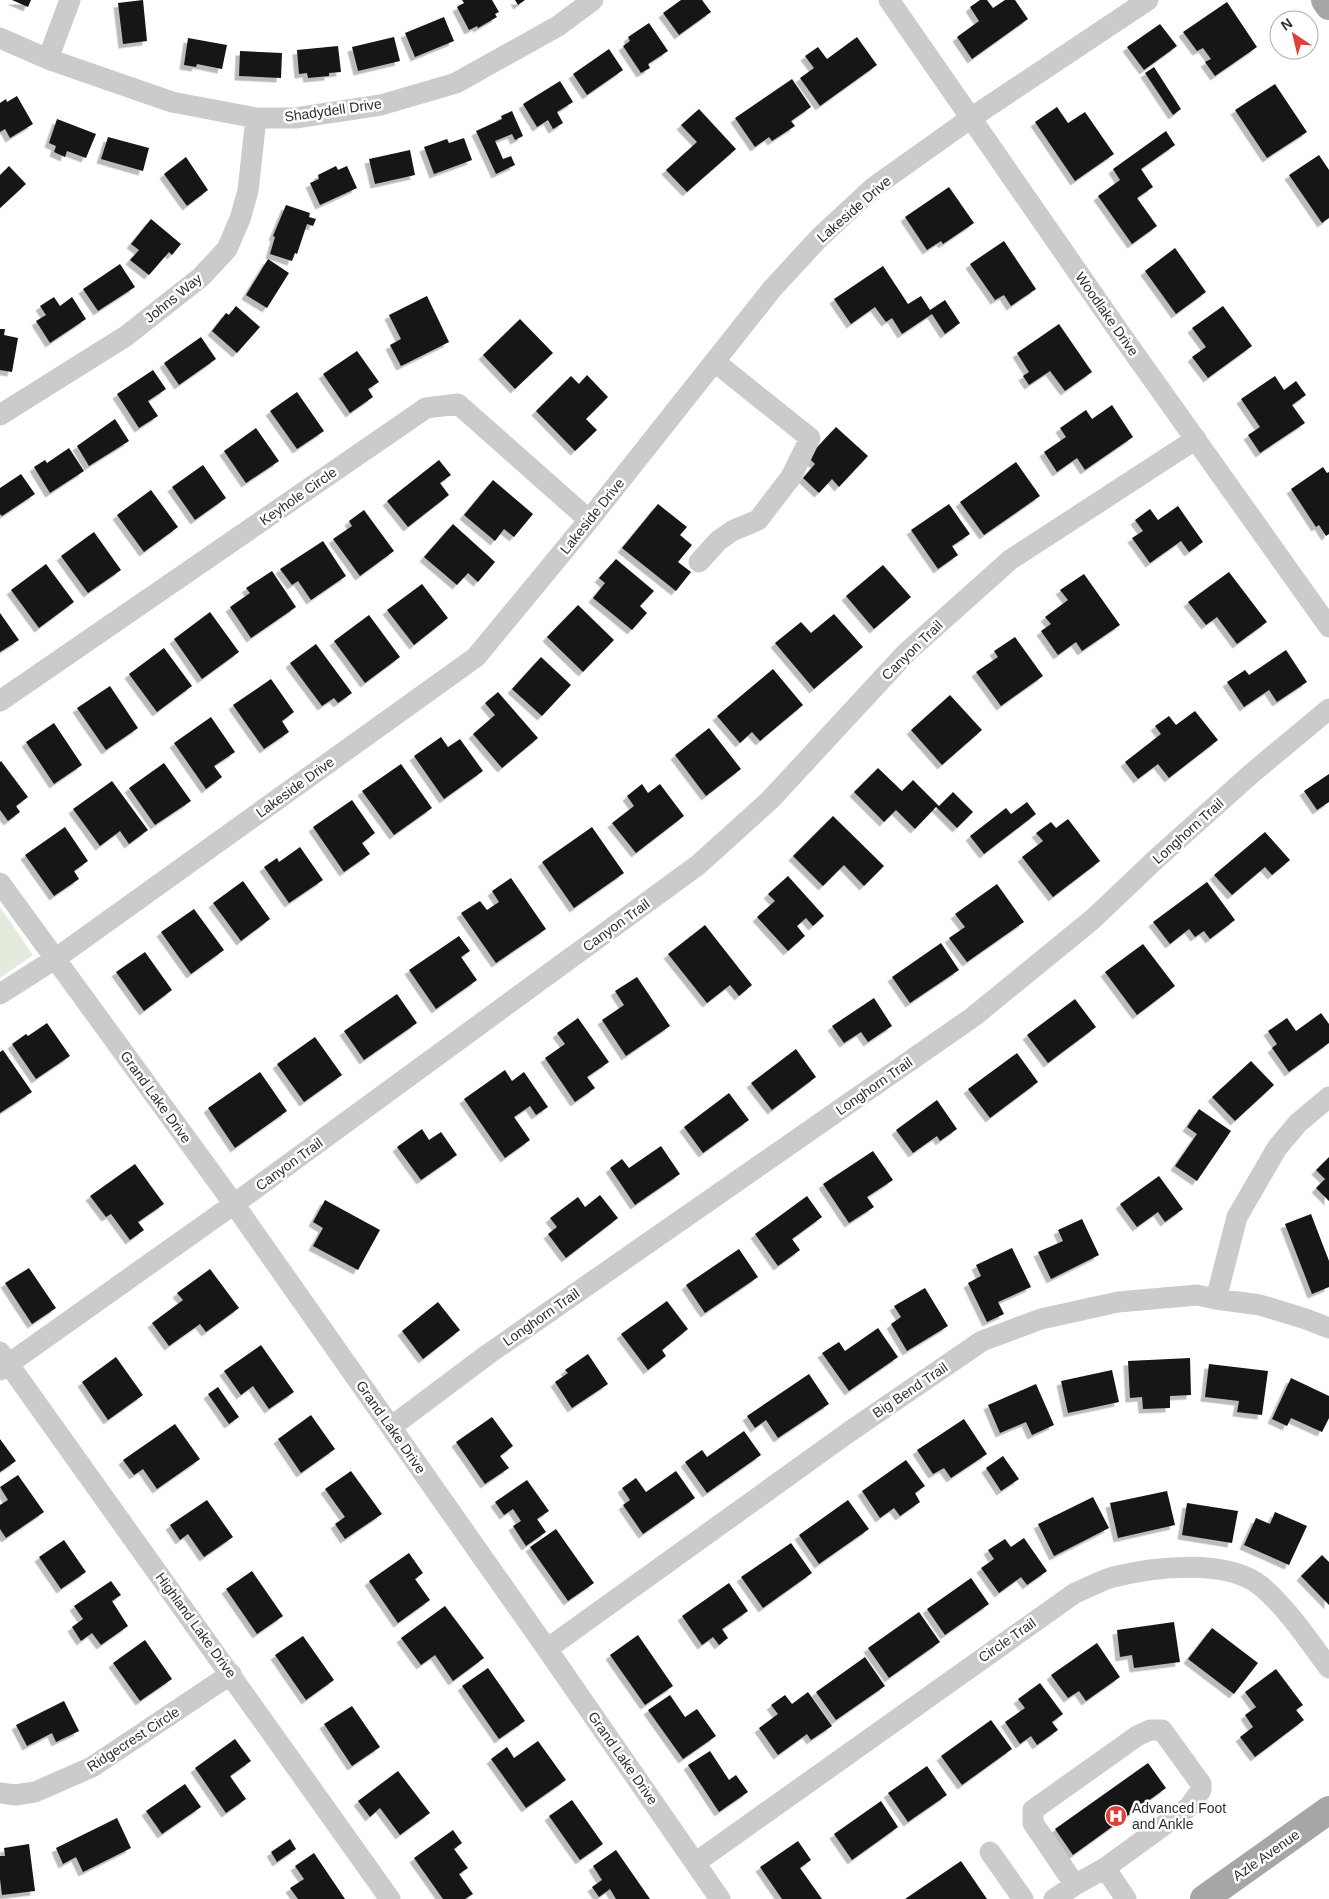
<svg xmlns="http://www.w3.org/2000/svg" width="1329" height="1899" viewBox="0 0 1329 1899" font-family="Arial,sans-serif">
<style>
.green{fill:#e3ebdd}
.building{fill:#151515;filter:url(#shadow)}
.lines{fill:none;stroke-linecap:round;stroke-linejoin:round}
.minor{stroke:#cbcbcb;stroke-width:21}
.major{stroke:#a6a6a6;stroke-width:28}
.labels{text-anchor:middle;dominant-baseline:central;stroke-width:5;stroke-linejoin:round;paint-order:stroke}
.street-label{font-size:14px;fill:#2e2e2e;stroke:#fff}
.poi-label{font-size:14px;fill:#2e2e2e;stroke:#fff;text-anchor:start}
</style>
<defs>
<filter id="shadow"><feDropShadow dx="-4.5" dy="4.5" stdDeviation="0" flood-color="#0004"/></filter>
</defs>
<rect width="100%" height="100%" fill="#fff"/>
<!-- green -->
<path class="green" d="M0 907 33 955 0 978Z"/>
<!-- building -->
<path class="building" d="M12 0H31L28 7Z
M143 0 147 41 123 44 118 3Z
M462 0H492L499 12 495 14 497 17 478 28 477 26 469 30 457 7 464 3Z
M515 0H525L518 5Z
M681 0H702L711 12 679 35 663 13Z
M980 0H987L993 8 1005 0H1015L1028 19 972 59 957 37 979 21 970 7Z
M1227 2 1257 47 1215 76 1205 62 1211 59 1203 48 1197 51 1183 32Z
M444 17 454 41 415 57 405 33Z
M649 23 668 51 648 64 650 68 641 73 623 46 630 41 628 37Z
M1160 24 1177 46 1144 70 1127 47Z
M394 37 400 61 358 71 352 47Z
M857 37 877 65 820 106 800 78 814 68 805 56 818 47 827 59Z
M188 38 227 45 222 69 197 64 196 67 184 65Z
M338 46 341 72 329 73V76L308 78 307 73 299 74 297 50Z
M609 49 623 70 587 95 573 74Z
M240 51 282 53 281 78 239 76Z
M1154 67 1181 109 1173 115 1145 73Z
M792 79 811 107 791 121 795 126 772 141 769 137 755 147 735 118Z
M560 81 573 102 557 112 563 123 553 129 548 120 537 127 523 104Z
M1275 84 1307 132 1267 158 1235 110Z
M17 96 33 124 10 138 5 129 0 132V103L6 99 7 102Z
M1057 107 1068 123 1085 112 1114 154 1075 181 1035 122Z
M699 109 736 149 687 192 666 170 697 142 681 125Z
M512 111 523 136 515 140 512 134 495 141 503 159 511 156 515 165 496 174 476 131 502 119 501 116Z
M57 119 96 134 86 158 67 151 65 157 54 152 56 146 49 143Z
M1166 131 1175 145 1141 169 1153 187 1137 198 1157 226 1132 244 1098 196 1120 180 1113 169Z
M108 137 149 148 143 171 101 159Z
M464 138 472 160 434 174 424 147 447 139 449 143Z
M410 150 415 175 375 184 369 159Z
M1319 155 1329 170V218L1322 223 1289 175Z
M186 157 208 190 187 206 164 174Z
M9 166 26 184 0 208V175Z
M336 166 338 170 347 166 357 188 320 205 310 183 319 179 318 175Z
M949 187 974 223 943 244 941 241 927 250 905 217Z
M286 205 310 213 309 217 316 219 313 226 307 224 297 254 295 253 292 261 270 254 275 237 273 236Z
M151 219 181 244 172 255 169 252 149 275 130 260 139 250 131 244Z
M1004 241 1036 289 1011 306 1004 295 995 300 970 264Z
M1175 248 1206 292 1176 314 1145 271Z
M268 259 289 273 267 308 246 295Z
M120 264 135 287 98 311 83 289Z
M883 266 908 304 921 296 930 310 945 300 960 323 945 334 932 314 902 334 892 318 886 322 875 307 851 324 834 299Z
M427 296 449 342 401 366 390 345 401 339 389 315Z
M54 297 60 306 72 297 86 319 50 343 36 321 46 315 40 306Z
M236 306 260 327 237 353 212 331 226 313 229 315Z
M1223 306 1252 346 1208 378 1192 357 1206 347 1192 328Z
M520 319 553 353 515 389 483 355Z
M1059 324 1092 372 1065 391 1050 371 1029 385 1023 376 1029 372 1017 353Z
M0 329H5L4 335 18 338 12 372 0 370Z
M201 337 216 359 179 385 164 363Z
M357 351 379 382 368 389 373 397 350 413 323 374Z
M153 370 166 389 148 401 158 416 139 428 117 394Z
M587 375 608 397 586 419 597 430 575 451 536 411 571 376 579 384Z
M1275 376 1284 390 1296 381 1306 395 1292 405 1305 423 1260 453 1248 435 1260 427 1241 399Z
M297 392 324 431 297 449 270 411Z
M1112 405 1133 437 1085 470 1077 458 1057 472 1044 452 1066 437 1060 428 1086 410 1092 419Z
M115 419 129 441 89 466 77 446Z
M836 427 868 456 839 487 832 479 819 493 803 478 815 464 808 457Z
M256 428 279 461 246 483 224 451Z
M69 448 84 471 50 493 34 467 45 460 47 463Z
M439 460 451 475 440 483 449 495 408 527 387 501Z
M1016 462 1040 496 984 535 960 502Z
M203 465 226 498 195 520 172 487Z
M1323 467 1327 473 1329 472V534L1326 536 1319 525 1316 527 1291 489Z
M21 474 35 494 2 516 0 514V488Z
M493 480 533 514 514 537 504 529 495 541 464 515Z
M151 490 178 527 144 552 117 515Z
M658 504 687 527 680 535 692 545 678 562 691 572 676 591 622 548Z
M949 504 970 534 952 546 958 555 938 569 911 530Z
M1178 506 1203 542 1189 552 1181 541 1150 563 1132 538 1143 531 1135 520 1150 509 1158 520Z
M364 510 394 551 360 576 333 539 352 526 349 521Z
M453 524 495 562 478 582 468 573 457 585 424 557Z
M94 532 121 570 88 593 61 556Z
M323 541 346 576 311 600 298 581 292 585 280 569Z
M616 559 654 591 640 606 647 613 632 630 593 598 605 583 599 578Z
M46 564 74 602 39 628 11 590Z
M883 565 911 597 874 629 846 596Z
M272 571 296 607 251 638 230 607 250 593 246 588Z
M1229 572 1267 622 1237 644 1217 617 1206 625 1188 602Z
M1084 574 1120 625 1082 651 1076 642 1058 655 1041 631 1051 624 1045 617 1068 600 1060 590Z
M422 584 448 618 414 645 387 610Z
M578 605 614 640 583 672 547 637Z
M210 612 239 652 202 679 174 639Z
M0 613 19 640 0 652Z
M834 614 863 647 814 689 775 643 801 622 811 633Z
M369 615 400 657 365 683 334 641Z
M1015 637 1043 676 1001 706 976 672 998 657 994 651Z
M316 644 352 693 338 703 334 698 322 706 290 663Z
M164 648 192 686 157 712 129 674Z
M1286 650 1307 682 1277 702 1269 690 1244 707 1227 682 1245 670 1249 675Z
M541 657 571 685 542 716 512 689Z
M773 669 803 705 760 741 752 732 740 743 717 716Z
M271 679 294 712 282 721 289 732 264 749 233 705Z
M110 686 138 728 106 750 77 708Z
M498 692 538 738 502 768 473 734 495 715 485 703Z
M950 695 982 730 942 765 911 730Z
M1195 711 1218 740 1169 778 1158 764 1138 779 1125 762 1161 734 1155 726 1169 716 1176 725Z
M211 717 235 752 214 766 222 777 206 789 174 743Z
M54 723 82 765 54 784 26 742Z
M709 728 741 769 706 796 675 755Z
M441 737 448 747 460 739 483 771 444 799 414 756Z
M1 761 28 797 16 806 20 812 8 821 0 810V762Z
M164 763 191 801 155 825 129 788Z
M401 764 432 808 394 835 362 791Z
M878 768 902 791 913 780 939 806 953 792 973 812 957 828 936 807 915 829 896 810 884 822 854 792Z
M1329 774V802L1317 810 1304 791Z
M112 781 148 830 129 844 120 831 100 846 73 809Z
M642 784 648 793 660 784 684 816 636 853 612 823 634 806 627 796Z
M352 800 375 833 362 843 370 854 344 872 313 827Z
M1027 802 1036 814 984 854 970 836 1006 808 1011 814Z
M833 816 884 866 864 886 844 865 823 886 793 856Z
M1068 819 1100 861 1053 897 1022 857 1043 841 1036 833 1051 822 1056 828Z
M65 827 88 861 74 871 79 879 54 896 25 855Z
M592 827 624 873 574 908 542 862Z
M1265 832 1290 860 1272 875 1265 867 1232 895 1214 875Z
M300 847 323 880 289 903 264 867 277 858 279 862Z
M788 876 824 916 813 926 806 918 797 926 805 936 788 951 757 917 775 901 768 894Z
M511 878 546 929 496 963 461 913 480 901 487 910 499 902 492 891Z
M243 881 270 919 241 941 213 903Z
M1207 882 1235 920 1210 939 1204 931 1195 937 1189 929 1170 944 1153 922Z
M997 884 1024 922 967 962 949 938 965 927 955 914Z
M194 909 224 950 191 974 161 932Z
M705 925 752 985 739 996 730 985 707 1003 668 954Z
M459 936 470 951 461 957 477 980 436 1009 409 970Z
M941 943 959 970 910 1003 892 977Z
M1143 944 1175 986 1137 1015 1105 972Z
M145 952 172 990 144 1011 116 972Z
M637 977 670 1026 626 1056 602 1020 624 1005 615 991Z
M397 994 417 1023 364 1060 344 1031Z
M874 998 892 1026 868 1042 861 1032 844 1043 832 1026Z
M1075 999 1096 1027 1048 1063 1027 1035Z
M1321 1013 1329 1024V1043L1289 1072 1272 1048 1277 1044 1268 1031 1287 1018 1296 1031Z
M578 1018 609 1062 587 1077 595 1088 575 1102 545 1058 565 1044 557 1033Z
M47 1023 70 1056 36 1079 12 1044 26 1034 28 1036Z
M315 1037 342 1075 304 1102 277 1064Z
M796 1049 816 1077 772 1110 751 1083Z
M3 1050 32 1092 0 1113V1052Z
M1017 1053 1038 1082 990 1118 968 1089Z
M1251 1061 1274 1085 1235 1121 1212 1097Z
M505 1070 512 1081 524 1072 548 1107 536 1115 530 1106 514 1117 530 1140 505 1158 464 1099Z
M260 1072 287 1111 235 1148 208 1108Z
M729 1093 749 1120 703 1153 684 1127Z
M937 1100 957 1129 940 1141 937 1136 913 1153 896 1130Z
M1199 1109 1231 1131 1197 1181 1175 1166 1197 1134 1187 1127Z
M422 1129 429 1140 441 1132 457 1155 421 1180 397 1147Z
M661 1146 680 1174 635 1205 610 1168 622 1159 629 1168Z
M873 1151 893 1180 867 1197 874 1207 849 1223 823 1184Z
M1329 1157V1201L1316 1188 1325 1179 1316 1170Z
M135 1164 164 1204 138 1222 144 1230 130 1240 111 1214 106 1217 90 1196Z
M1159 1176 1183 1209 1165 1222 1158 1212 1137 1227 1120 1204Z
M600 1195 618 1218 566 1258 548 1234 557 1227 550 1218 578 1197 585 1207Z
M807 1196 822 1217 792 1239 800 1250 778 1266 755 1234Z
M325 1200 380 1230 358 1270 313 1246 323 1228 313 1222Z
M1311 1214 1329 1261V1287L1312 1294 1285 1224Z
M1082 1219 1099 1255 1051 1279 1038 1252 1063 1241 1058 1230Z
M1012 1248 1031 1287 998 1302 1004 1314 987 1322 968 1283 981 1276 976 1265Z
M739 1249 758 1277 705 1313 686 1285Z
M29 1268 56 1308 32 1324 5 1283Z
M210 1269 239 1308 206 1332 200 1324 169 1346 152 1323 183 1300 177 1293Z
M925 1288 948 1326 907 1351 891 1324 901 1317 894 1306Z
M667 1301 688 1329 662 1350 666 1356 648 1370 621 1334Z
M438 1302 460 1330 423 1359 402 1331Z
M878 1328 898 1357 849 1391 822 1353 839 1342 845 1351Z
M261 1345 294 1392 269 1409 253 1386 241 1395 224 1371Z
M588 1354 608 1384 572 1408 555 1382 568 1373 565 1370Z
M116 1357 143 1395 108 1420 82 1382Z
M1190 1358 1191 1395 1170 1396V1408L1143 1409 1142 1397 1130 1398 1128 1361Z
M1209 1364 1268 1371 1262 1415 1237 1412 1239 1401 1205 1397Z
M1112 1370 1119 1402 1068 1413 1061 1381Z
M809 1374 829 1404 778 1438 766 1420 755 1428 747 1416Z
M1291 1378 1329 1396V1418L1322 1432 1291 1418 1287 1426 1272 1419Z
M1036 1384 1054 1425 1032 1435 1026 1422 1000 1433 988 1405Z
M218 1387 239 1417 229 1424 208 1394Z
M311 1415 335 1449 301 1473 278 1439Z
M492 1417 513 1446 500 1456 509 1468 485 1484 456 1442Z
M964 1419 987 1454 951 1478 944 1468 933 1474 917 1450Z
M175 1424 200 1459 157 1489 143 1469 134 1475 123 1460Z
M744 1431 761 1455 707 1493 685 1462 702 1450 707 1457Z
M0 1439 16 1461 0 1472Z
M1003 1456 1019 1479 1001 1491 986 1468Z
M906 1460 925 1486 915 1493 920 1502 900 1516 894 1508 880 1518 862 1491Z
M351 1471 382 1514 345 1539 335 1524 345 1517 325 1489Z
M676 1471 695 1498 643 1534 623 1505 630 1500 622 1488 636 1478 646 1492Z
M18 1475 44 1512 6 1538 0 1529V1505L8 1500 0 1487Z
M527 1480 549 1511 537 1519 546 1532 526 1546 513 1526 521 1521 513 1509 504 1515 495 1502Z
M1167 1491 1175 1525 1118 1538 1110 1503Z
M1093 1497 1109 1528 1054 1556 1038 1524Z
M207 1500 233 1537 204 1557 188 1534 180 1540 170 1525Z
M848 1500 869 1529 819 1564 799 1535Z
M1187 1503 1238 1511 1232 1543 1182 1535Z
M1275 1512 1307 1526 1289 1565 1244 1545 1256 1518 1270 1524Z
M556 1529 594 1583 568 1601 530 1547Z
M1024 1538 1047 1571 1027 1585 1021 1577 999 1593 981 1568 994 1559 988 1550 1005 1539 1011 1547Z
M64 1540 86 1572 61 1589 39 1557Z
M791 1543 812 1573 763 1608 741 1577Z
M409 1553 423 1573 415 1579 430 1600 398 1623 369 1581Z
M1322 1555 1329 1562V1605L1301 1576Z
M252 1571 283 1616 257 1634 226 1589Z
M971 1578 989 1604 945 1635 927 1609Z
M111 1581 121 1595 112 1601 128 1626 101 1645 92 1633 81 1641 72 1627 83 1619 74 1606Z
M729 1583 748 1611 722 1629 728 1638 719 1645 713 1637 702 1645 682 1616Z
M445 1606 484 1658 453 1681 435 1655 421 1665 401 1638Z
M919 1612 940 1642 889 1678 868 1648Z
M1174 1622 1180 1662 1134 1668 1132 1655 1120 1657 1117 1630Z
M1212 1628 1258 1663 1234 1694 1188 1659Z
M638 1635 673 1686 645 1705 610 1655Z
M303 1636 334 1680 306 1700 275 1655Z
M145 1640 172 1679 140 1701 113 1663Z
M1097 1643 1120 1677 1086 1701 1079 1691 1068 1698 1051 1675Z
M865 1657 885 1686 836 1720 816 1692Z
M488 1668 525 1721 499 1739 462 1686Z
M1276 1669 1303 1705 1296 1710 1304 1720 1255 1757 1240 1737 1253 1727 1245 1715 1256 1707 1245 1692Z
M1040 1683 1063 1714 1052 1722 1058 1730 1037 1745 1031 1736 1020 1744 1005 1722 1025 1708 1018 1699Z
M808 1692 832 1726 811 1740 807 1734 778 1755 759 1728 778 1714 771 1705 785 1695 792 1704Z
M670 1695 685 1717 697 1709 716 1736 683 1759 648 1710Z
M64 1701 79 1731 56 1742 52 1733 27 1746 16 1725Z
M352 1706 380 1747 352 1766 324 1724Z
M991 1720 1012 1749 962 1785 941 1756Z
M235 1739 251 1761 230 1776 246 1799 226 1813 195 1768Z
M538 1741 566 1780 526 1808 491 1759 507 1747 514 1758Z
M710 1751 729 1780 736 1775 748 1792 719 1812 688 1765Z
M1148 1763 1166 1788 1073 1855 1055 1829Z
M927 1766 947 1795 908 1822 888 1793Z
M398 1771 430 1813 400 1835 380 1808 370 1817 358 1801Z
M185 1784 201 1807 162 1834 146 1811Z
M572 1800 603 1844 580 1860 549 1816Z
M881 1801 898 1827 852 1860 834 1834Z
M117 1818 131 1848 83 1872 76 1857 63 1864 56 1848Z
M453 1830 462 1843 454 1849 468 1868 459 1874 473 1894 465 1899H443L414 1858Z
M290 1839 296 1849 277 1862 271 1852Z
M798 1841 811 1860 800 1868 822 1899H782L760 1867Z
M29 1844 35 1891 2 1895 0 1879V1856H5L4 1848Z
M616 1850 650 1899H616L610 1889 599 1897 592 1887 602 1880 593 1866Z
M314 1853 345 1899H298L290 1888 304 1879 295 1866Z
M961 1861 987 1899H905Z"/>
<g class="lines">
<!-- minor -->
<path class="minor" d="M889 0 1122 336 1329 627
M0 38 48 59 172 102 256 118H295L381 105 456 83 558 26 593 0
M48 59 70 0
M0 415 126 336 201 277 227 249 240 219 248 191 256 118
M699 562 718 541 732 531 758 520 791 477 810 438 715 362
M0 701 426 408 458 404 589 520
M0 883 234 1204 547 1649 720 1899
M0 994 55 959 476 657 589 520 772 289 819 238 874 187 971 118 1148 0
M1216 1299 1237 1217 1277 1148 1298 1123 1329 1097
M0 1352 390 1899
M0 1370 234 1204 698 865 770 800 907 652 1010 560 1196 439
M391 1427 487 1355 973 1017 1093 919 1155 860 1251 774 1329 709
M547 1649 849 1432 982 1341 1041 1319 1118 1302 1197 1295 1216 1299 1260 1305 1306 1319 1329 1328
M1150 1730H1162L1201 1784V1790L1189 1807 1105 1868 1075 1885 1033 1823V1810L1137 1736Z
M0 1793 15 1795 35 1792 92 1767 231 1674
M990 1852 1023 1899
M695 1863 1075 1593C1087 1588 1100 1581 1113 1577 1154 1567 1226 1558 1261 1586 1288 1609 1308 1640 1329 1668
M1105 1868 1126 1899
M1054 1899 1075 1885"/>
<!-- major -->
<path class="major" d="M1325 0 1329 6
M1204 1899 1329 1810"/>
</g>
<!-- icons -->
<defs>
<g id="hospital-disc" transform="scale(1.125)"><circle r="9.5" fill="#dd4039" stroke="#fff"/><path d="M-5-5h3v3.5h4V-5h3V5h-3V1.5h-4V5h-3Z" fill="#fff"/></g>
</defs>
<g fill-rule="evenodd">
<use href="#hospital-disc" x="1116" y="1816"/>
</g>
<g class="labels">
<!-- street labels -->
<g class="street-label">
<text transform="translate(333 110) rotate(-8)">Shadydell Drive</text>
<text transform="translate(854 209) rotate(-41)">Lakeside Drive</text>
<text transform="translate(173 298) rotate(-39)">Johns Way</text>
<text transform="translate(1107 314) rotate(55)">Woodlake Drive</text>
<text transform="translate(298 496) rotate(-35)">Keyhole Circle</text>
<text transform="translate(592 516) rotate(-51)">Lakeside Drive</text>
<text transform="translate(912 650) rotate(-44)">Canyon Trail</text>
<text transform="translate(295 787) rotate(-36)">Lakeside Drive</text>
<text transform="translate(1188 831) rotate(-42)">Longhorn Trail</text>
<text transform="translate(616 925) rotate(-36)">Canyon Trail</text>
<text transform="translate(874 1086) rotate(-35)">Longhorn Trail</text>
<text transform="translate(156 1097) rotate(54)">Grand Lake Drive</text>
<text transform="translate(289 1164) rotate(-36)">Canyon Trail</text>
<text transform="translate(541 1317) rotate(-35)">Longhorn Trail</text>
<text transform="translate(910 1390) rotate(-34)">Big Bend Trail</text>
<text transform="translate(391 1427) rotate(55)">Grand Lake Drive</text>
<text transform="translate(196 1625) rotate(54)">Highland Lake Drive</text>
<text transform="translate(1007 1640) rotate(-35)">Circle Trail</text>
<text transform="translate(133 1739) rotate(-33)">Ridgecrest Circle</text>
<text transform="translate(623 1758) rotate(55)">Grand Lake Drive</text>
<text transform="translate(1266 1855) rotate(-35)">Azle Avenue</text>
</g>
<!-- poi labels -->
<g class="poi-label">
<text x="1132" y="1808">Advanced Foot<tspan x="1132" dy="16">and Ankle</tspan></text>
</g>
</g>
<!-- north arrow -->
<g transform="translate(1294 35) rotate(325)"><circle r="24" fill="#ffffff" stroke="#ababab"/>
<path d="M0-4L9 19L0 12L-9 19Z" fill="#dd4039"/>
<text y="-8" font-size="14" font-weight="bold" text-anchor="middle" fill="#2e2e2e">N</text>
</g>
</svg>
